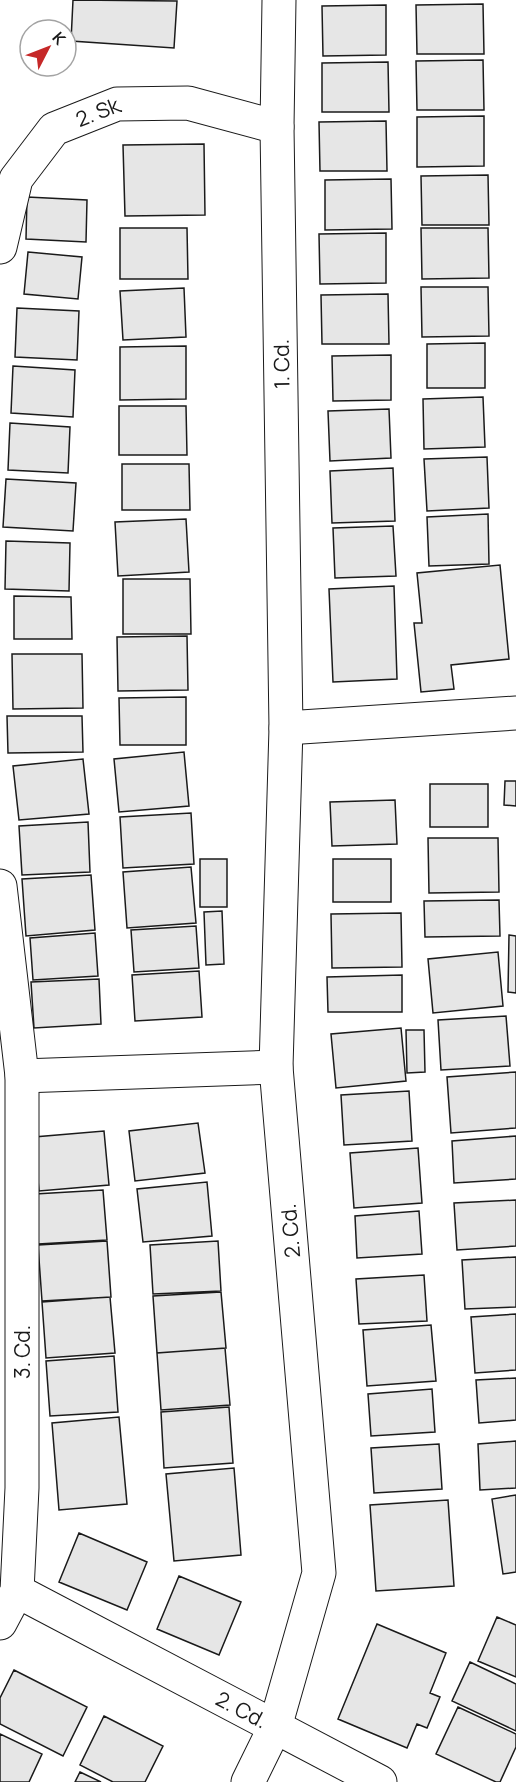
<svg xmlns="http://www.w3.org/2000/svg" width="516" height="1782" viewBox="0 0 516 1782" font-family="Manrope,sans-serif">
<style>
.building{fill:#e6e6e6;stroke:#1a1a1a;stroke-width:1.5}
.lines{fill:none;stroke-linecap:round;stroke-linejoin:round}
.street-casing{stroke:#1a1a1a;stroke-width:35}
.street{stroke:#fff;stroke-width:33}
.labels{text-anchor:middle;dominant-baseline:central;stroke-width:4.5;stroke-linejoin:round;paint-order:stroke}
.street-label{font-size:21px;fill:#1a1a1a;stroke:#fff}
</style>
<rect width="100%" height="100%" fill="#fff"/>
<!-- building -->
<path class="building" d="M73 0 177 1 174 48 71 41Z
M483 4 484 54H417L416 5Z
M386 5V55L323 56 322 6Z
M483 60 484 110H417L416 61Z
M388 62 389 112H322V63Z
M484 116V166L417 167V117Z
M386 121 387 171H320L319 122Z
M204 144 205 215 125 216 123 145Z
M488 175 489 225H422L421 176Z
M391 179 392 229 325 230V180Z
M27 197 87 200 86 242 26 239Z
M120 228H187L188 279H120Z
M421 228H488L489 278 422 279Z
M386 233V283L320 284 319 234Z
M28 252 82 257 78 299 24 294Z
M421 287H488L489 336 422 337Z
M184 288 186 337 123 340 120 291Z
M388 294 389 344H322L321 295Z
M17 308 79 311 77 360 15 357Z
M485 343V388H427V344Z
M186 346V399L120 400V347Z
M391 355V400L333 401 332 356Z
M13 366 75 370 73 417 11 413Z
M483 397 485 447 424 449 423 399Z
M119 406H186L187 455H119Z
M389 409 391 458 330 461 328 411Z
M10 423 70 427 68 473 8 470Z
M487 457 489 508 427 511 424 459Z
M122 464H189L190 510H122Z
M393 468 395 521 332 523 330 471Z
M6 479 76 483 73 531 3 527Z
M488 514 489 564 429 566 427 517Z
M186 519 189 572 118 576 115 522Z
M393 526 396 576 335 578 333 528Z
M6 541 70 543 69 591 5 589Z
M500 565 509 659 451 665 454 689 421 692 414 623H422L417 573Z
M123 579H190L191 634H123Z
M394 586 397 679 333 682 329 589Z
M14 596 71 597 72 639H14Z
M187 636 188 690 118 691 117 637Z
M12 654H82L83 708 13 709Z
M186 697V745H120L119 698Z
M7 716H82L83 752 8 753Z
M184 752 189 806 119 812 114 759Z
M83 759 89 814 19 820 13 766Z
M505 781H516V806L504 805Z
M430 784H488V827H430Z
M395 800 397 844 332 846 330 802Z
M191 813 194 864 123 868 120 817Z
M88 822 90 872 22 875 19 826Z
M428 838H498L499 892 429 893Z
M200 859H227V907H200Z
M333 859H391V902H333Z
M191 867 196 923 127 928 123 872Z
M91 875 95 930 26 936 22 879Z
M499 900 500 936 425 937 424 901Z
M222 911 224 964 206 965 204 912Z
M401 913 402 967 332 968 331 914Z
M196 926 199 968 134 972 131 930Z
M95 933 98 976 33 980 30 938Z
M509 935 516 936V993L508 992Z
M498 952 503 1006 433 1013 428 959Z
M199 971 202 1017 135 1021 132 975Z
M402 975V1012H328L327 977Z
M99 979 101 1024 34 1028 31 982Z
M506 1016 510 1066 441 1070 438 1020Z
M401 1028 406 1081 336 1088 331 1034Z
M406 1030H424L425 1072 407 1073Z
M516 1072V1128L451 1133 447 1077Z
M409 1091 412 1141 344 1145 341 1095Z
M198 1123 205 1173 135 1181 129 1131Z
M104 1131 109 1185 39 1191 34 1137Z
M516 1136V1179L454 1183 452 1141Z
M418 1148 422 1203 354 1208 350 1153Z
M207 1182 212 1236 143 1242 137 1189Z
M103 1190 107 1240 38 1244 35 1194Z
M516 1200V1246L457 1250 454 1203Z
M419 1211 422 1254 357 1258 355 1216Z
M107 1241 111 1297 42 1301 38 1245Z
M218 1241 221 1291 153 1294 150 1245Z
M516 1257V1307L465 1309 462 1260Z
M424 1275 427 1321 359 1324 356 1279Z
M221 1292 226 1348 157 1353 153 1296Z
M110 1297 115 1353 46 1358 42 1302Z
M516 1314V1370L475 1373 471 1317Z
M431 1325 436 1381 367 1386 363 1330Z
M225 1348 230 1405 161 1410 157 1353Z
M114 1356 118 1412 50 1416 46 1361Z
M516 1378V1420L479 1423 476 1380Z
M432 1389 435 1432 371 1436 368 1394Z
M229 1407 233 1463 164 1468 161 1412Z
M119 1417 127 1504 59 1510 52 1423Z
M516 1441V1488L480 1490 478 1444Z
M439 1444 442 1489 374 1493 371 1448Z
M234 1468 241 1555 174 1561 166 1474Z
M516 1495V1572L503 1574 492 1499Z
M448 1500 454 1586 376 1591 370 1505Z
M79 1533 147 1562 127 1610 59 1582Z
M179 1576 241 1602 219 1655 157 1629Z
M497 1617 516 1625V1677L478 1661Z
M377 1624 446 1653 430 1693 440 1697 427 1728 417 1724 407 1748 338 1719Z
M470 1662 516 1684V1731L452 1701Z
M14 1670 87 1707 63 1756 0 1724V1698Z
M458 1707 516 1734V1747L500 1782H496L436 1754Z
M104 1716 163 1746 145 1782H113L80 1765Z
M0 1734 42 1754 29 1782H0Z
M80 1772 101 1782H75Z"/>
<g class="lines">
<!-- street casing -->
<g class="street-casing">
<g id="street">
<path id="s1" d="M0 247 16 179 54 129 117 104 188 103 277 127"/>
<path d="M286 728 516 713"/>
<path d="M0 886 22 1076V1488L17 1591 0 1623"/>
<path d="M22 1076 276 1067"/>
<path id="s2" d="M17 1591 380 1782"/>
<path d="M248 1782 275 1727 319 1573 276 1067 286 728 277 127 279 0"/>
</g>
</g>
<!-- street -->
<use href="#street" class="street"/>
</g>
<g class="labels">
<!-- street labels -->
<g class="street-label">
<text stroke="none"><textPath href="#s1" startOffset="182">2. Sk.</textPath></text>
<text transform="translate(281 364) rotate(-91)">1. Cd.</text>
<text transform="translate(290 1231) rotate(-95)">2. Cd.</text>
<text transform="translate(22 1352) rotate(-90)">3. Cd.</text>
<text stroke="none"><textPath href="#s2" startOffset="254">2. Cd.</textPath></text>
</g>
</g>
<!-- north arrow -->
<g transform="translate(48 48) rotate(48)"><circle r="28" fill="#ffffff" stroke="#a3a3a3" stroke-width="1.5"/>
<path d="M0-4.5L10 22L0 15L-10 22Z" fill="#c62828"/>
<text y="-9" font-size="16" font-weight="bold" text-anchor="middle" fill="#1a1a1a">K</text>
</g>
</svg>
